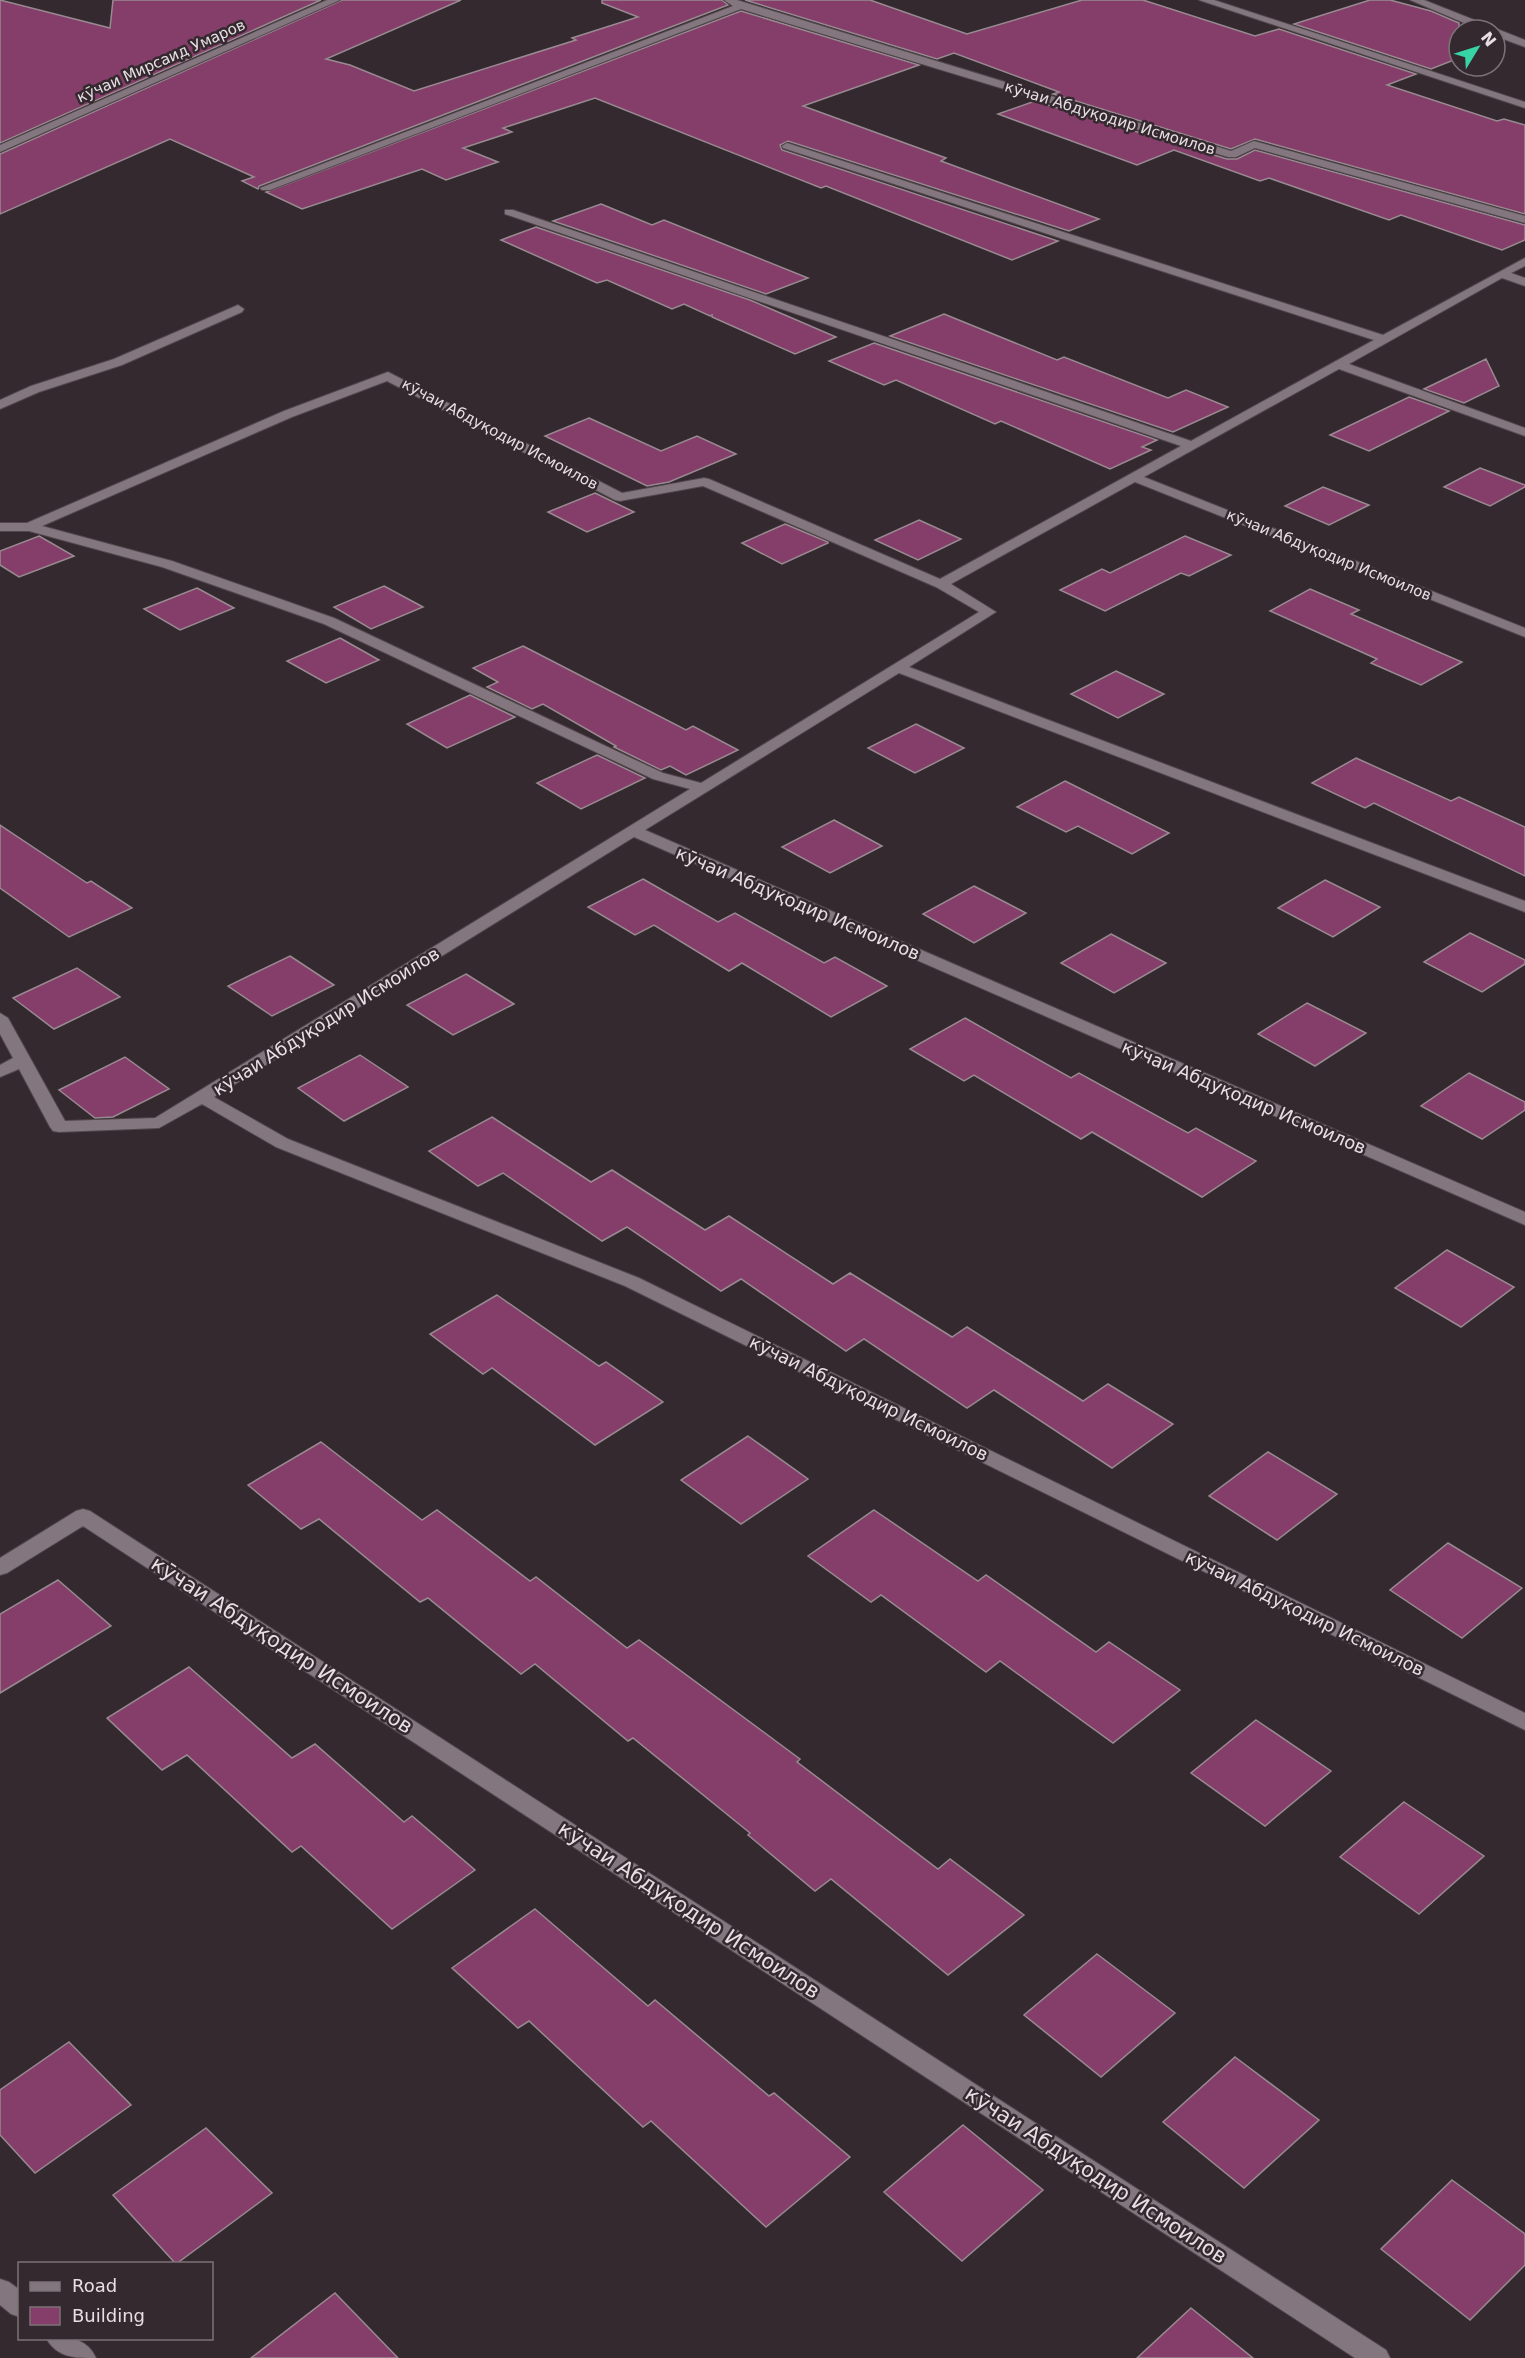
<svg xmlns="http://www.w3.org/2000/svg" width="1525" height="2358" viewBox="0 0 1525 2358" font-family="'DejaVu Sans',sans-serif">
<style>
.building{fill:#853e69;stroke:#988a91;stroke-width:1.5}
.lines{fill:none;stroke-linecap:round;stroke-linejoin:round}
.minor-casing{stroke:#51474c;stroke-width:2}
.minor{fill:#84767e;fill-rule:evenodd}
.labels{text-anchor:middle;dominant-baseline:central;stroke-width:5;stroke-linejoin:round;paint-order:stroke}
.far-street-label{font-size:15px;fill:#e7dfe3;stroke:#34292f}
.street-label{font-size:18px;fill:#e7dfe3;stroke:#34292f}
.near-street-label{font-size:21px;fill:#e7dfe3;stroke:#34292f}
</style>
<rect width="100%" height="100%" fill="#34292f"/>
<!-- building -->
<path class="building" d="M0 0 110 28 113 0H321L0 143Z
M342 0H461L326 59 350 65 414 91 576 40 572 38 638 17 602 3V0H722L728 5 259 186 258 189 242 181 254 177 170 139 0 214V154Z
M745 0H870L967 34 1082 0H1143L1255 36 1279 29 1416 74 1387 85 1497 121 1504 119 1525 125V214L1255 139 1231 149 1053 94 1059 92 954 53 937 59Z
M1370 0H1390L1431 11 1459 23V58L1431 69 1294 24Z
M741 11 919 65 803 106 946 158 941 161 1099 219 1069 231 788 141 780 145 782 150 1058 241 1012 260 826 186 821 188 595 98 503 128 512 132 463 148 498 162 446 180 422 169 302 209 266 192Z
M1035 101 1227 159H1237L1255 150 1525 225V240L1502 250 1401 215 1389 220 1269 178 1260 181 1174 150 1137 165 998 114Z
M601 204 652 225 664 220 808 278 766 294 553 221Z
M536 227 750 300 836 337 795 354 712 317V315L710 316 684 304 672 309 607 280 597 283 501 240Z
M944 314 1057 360 1064 357 1168 398 1186 390 1228 407 1173 432 890 336Z
M874 343 1157 440 1142 447 1151 450 1110 469 1001 421 995 424 896 380 884 385 829 361Z
M1486 359 1499 386 1464 403 1424 389Z
M1409 397 1449 411 1369 451 1330 435Z
M589 418 661 451 697 436 736 454 669 482 647 486 545 436Z
M1480 468 1525 485V487L1490 506 1444 487Z
M1323 487 1369 505 1329 525 1285 506Z
M595 493 634 512 587 532 548 512Z
M919 520 961 539 918 560 875 540Z
M785 524 828 542V543L782 564 742 543Z
M39 536 74 556 19 577 0 565V551Z
M1185 536 1231 555 1189 576 1181 573 1105 611 1060 590 1102 569 1110 573Z
M384 586 423 607 371 629 334 607Z
M197 588 234 608 180 630 144 609Z
M1310 589 1359 610 1351 614 1462 662 1421 685 1371 663 1377 659 1270 611Z
M340 638 379 660 326 683 287 661Z
M523 646 686 730 693 726 738 750 686 775 670 766 661 770 614 747 616 746 543 704 532 709 487 687 498 682 473 668Z
M1116 671 1164 694 1118 718 1071 694Z
M470 695 515 717 447 748 407 724Z
M916 724 964 748 915 773 868 748Z
M597 755 645 778 581 809 537 783Z
M1356 758 1451 801 1459 797 1525 827V876L1374 803 1365 808 1312 783Z
M1065 781 1169 833 1132 854 1078 826 1066 832 1017 807Z
M834 820 882 846 830 873 782 847Z
M0 825 87 883 91 881 132 908 69 937 0 888Z
M643 879 718 922 735 913 824 963 835 957 887 986 831 1017 742 963 729 971 654 925 635 935 588 907Z
M1325 880 1380 907 1333 937 1278 908Z
M974 886 1026 913 974 943 923 914Z
M1470 933 1525 960V964L1482 992 1424 962Z
M1111 934 1166 963 1114 993 1061 963Z
M290 956 334 985 272 1016 228 986Z
M77 968 120 997 54 1029 13 998Z
M466 974 514 1004 453 1035 407 1005Z
M1307 1003 1366 1033 1315 1066 1258 1034Z
M965 1018 1071 1078 1079 1073 1188 1133 1196 1128 1256 1161 1202 1197 1092 1132 1081 1139 974 1075 964 1081 910 1049Z
M360 1055 408 1087 344 1121 298 1088Z
M125 1057 169 1089 113 1117 95 1118 59 1090Z
M1469 1073 1525 1102V1110L1482 1139 1421 1106Z
M492 1117 591 1182 612 1170 705 1230 729 1216 833 1284 850 1273 952 1337 967 1327 1083 1401 1108 1384 1173 1424 1112 1468 994 1390 967 1408 864 1339 846 1351 741 1279 721 1291 627 1227 602 1241 503 1173 478 1186 429 1151Z
M1447 1250 1514 1287 1461 1327 1395 1288Z
M497 1295 599 1366 606 1362 663 1402 595 1445 492 1368 483 1374 430 1334Z
M748 1436 808 1479 741 1524 681 1480Z
M321 1442 422 1520 437 1510 530 1581 536 1577 627 1648 639 1640 800 1759 797 1762 938 1869 950 1859 1024 1915 948 1975 831 1879 815 1891 748 1835 750 1833 633 1738 628 1741 535 1664 521 1674 428 1598 420 1602 319 1519 301 1529 248 1485Z
M1268 1452 1337 1494 1277 1540 1209 1496Z
M874 1510 978 1581 986 1575 1096 1652 1109 1642 1180 1690 1113 1743 1000 1661 986 1672 881 1595 871 1602 808 1556Z
M1448 1543 1522 1588 1462 1638 1390 1590Z
M58 1580 111 1626 0 1693V1614Z
M189 1667 292 1758 315 1744 404 1822 412 1816 475 1870 392 1929 301 1846 292 1852 187 1755 162 1770 107 1718Z
M1256 1720 1331 1771 1265 1826 1191 1773Z
M1404 1802 1484 1856 1419 1914 1340 1857Z
M535 1909 648 2006 655 2000 769 2096 774 2093 850 2157 766 2227 651 2121 643 2127 529 2021 518 2028 452 1968Z
M1097 1954 1175 2013 1101 2077 1024 2015Z
M69 2042 131 2105 35 2173 0 2135V2090Z
M1235 2057 1319 2120 1244 2188 1163 2122Z
M963 2125 1043 2190 962 2261 884 2192Z
M206 2128 272 2193 176 2264 113 2195Z
M1452 2180 1525 2234V2265L1470 2320 1381 2249Z
M335 2293 398 2358H251Z
M1191 2308 1253 2358H1137Z"/>
<g class="lines">
<!-- minor casing -->
<g class="minor-casing">
<path id="minor" d="M327 0H340L0 152V145Z
M724 0H737L1231 151 1254 141 1525 216V223L1255 148 1236 157H1228L741 9 270 190H262L260 188 733 6Z
M1199 0H1214L1525 102V108Z
M1410 0H1424L1525 40V47L1495 36V30H1481Z
M787 143 1383 335 1525 258V266L1511 273 1525 278V286L1502 278 1349 364 1525 428V436L1339 369 1144 477 1525 628V637L1135 482 951 584 996 612 909 667 1525 901V912L899 673 645 830 1525 1212V1225L634 837 214 1097 288 1139 639 1278 1525 1713V1730L625 1286 276 1147 202 1104 159 1128 59 1132 53 1131 50 1127 19 1069 0 1077V1065L13 1058 0 1034V1013L8 1018 65 1121 155 1118 690 789 653 779 324 624 162 567 29 531H0V523H27L284 411 388 372 622 493 704 478 709 479 940 579 1181 446 505 214V210H513L1191 441 1374 340 783 148 782 146ZM387 381 615 500 620 501 703 486 936 587 979 612 701 783 663 773 334 618 172 561 42 526 292 417Z
M238 305 244 309 242 312 122 365 39 392 0 409V400L31 386 114 359Z
M83 1509 90 1511 1386 2350 1390 2358H1355L83 1526 7 1573 0 1575V1558L76 1511Z
M0 2279 9 2282 20 2290V2317L11 2314 0 2305Z
M46 2338C68 2338 86 2336 96 2358 75 2358 57 2358 46 2338Z"/>
</g>
<!-- minor -->
<use href="#minor" class="minor"/>
</g>
<g class="labels">
<!-- far-street labels -->
<g class="far-street-label">
<text transform="translate(161 61) rotate(-24)">кӯчаи Мирсаид Умаров</text>
<text transform="translate(1110 118) rotate(17)">кӯчаи Абдуқодир Исмоилов</text>
<text transform="translate(500 434) rotate(28)">кӯчаи Абдуқодир Исмоилов</text>
<text transform="translate(1329 555) rotate(22)">кӯчаи Абдуқодир Исмоилов</text>
</g>
<!-- street labels -->
<g class="street-label">
<text transform="translate(798 903) rotate(23)">кӯчаи Абдуқодир Исмоилов</text>
<text transform="translate(326 1021) rotate(-32)">кӯчаи Абдуқодир Исмоилов</text>
<text transform="translate(1244 1097) rotate(23)">кӯчаи Абдуқодир Исмоилов</text>
<text transform="translate(869 1398) rotate(26)">кӯчаи Абдуқодир Исмоилов</text>
<text transform="translate(1305 1613) rotate(26)">кӯчаи Абдуқодир Исмоилов</text>
</g>
<!-- near-street labels -->
<g class="near-street-label">
<text transform="translate(282 1645) rotate(33)">кӯчаи Абдуқодир Исмоилов</text>
<text transform="translate(689 1910) rotate(33)">кӯчаи Абдуқодир Исмоилов</text>
<text transform="translate(1096 2175) rotate(33)">кӯчаи Абдуқодир Исмоилов</text>
</g>
</g>
<!-- legend -->
<rect x="18" y="2262" width="195" height="78" fill="#34292f" stroke="#7c7277" stroke-width="1.5"/>
<rect x="30" y="2282" width="30" height="9" fill="#84767e" stroke="#7c7277" stroke-width="1.5"/>
<text x="72" y="2292" font-size="18" fill="#e7dfe3">Road</text>
<rect x="30" y="2307" width="30" height="18" fill="#853e69" stroke="#7c7277" stroke-width="1.5"/>
<text x="72" y="2322" font-size="18" fill="#e7dfe3">Building</text>
<!-- north arrow -->
<g transform="translate(1477 48) rotate(52)"><circle r="28" fill="#34292f" stroke="#7c7277" stroke-width="1.5"/>
<path d="M0-4.5L10 22L0 15L-10 22Z" fill="#37d4a6"/>
<text y="-9" font-size="16" font-weight="bold" text-anchor="middle" fill="#e7dfe3">N</text>
</g>
</svg>
